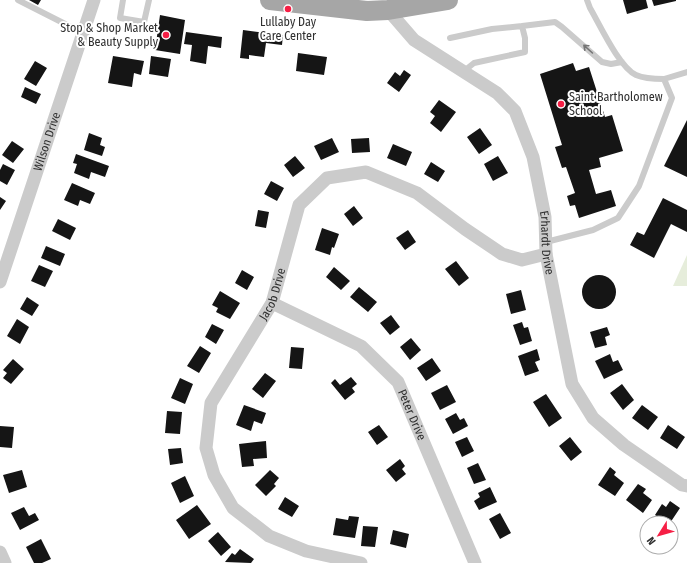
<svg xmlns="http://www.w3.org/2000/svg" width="687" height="563" viewBox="0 0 687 563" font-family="'Fira Sans Condensed',sans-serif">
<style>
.green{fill:#e6eddb}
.building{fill:#151515}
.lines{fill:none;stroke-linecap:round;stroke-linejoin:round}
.lane{stroke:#cbcbcb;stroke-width:6}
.street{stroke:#cbcbcb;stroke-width:13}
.primary{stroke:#a6a6a6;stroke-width:20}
.oneway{stroke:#757575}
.poi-dot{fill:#f61f45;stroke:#fff;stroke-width:1.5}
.labels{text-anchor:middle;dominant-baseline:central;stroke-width:4;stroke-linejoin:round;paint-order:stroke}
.poi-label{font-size:12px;fill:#2e2e2e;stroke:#fff}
.street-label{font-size:12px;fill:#2e2e2e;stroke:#fff}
</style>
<rect width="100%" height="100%" fill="#fff"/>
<!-- green -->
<path class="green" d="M687 255V286H673Z"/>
<!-- building -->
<path class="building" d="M29 0H41L38 5Z
M623 0H646L648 8 627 14Z
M652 0H676V1L654 6Z
M160 15 185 20 180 54 155 50Z
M243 30 283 35 282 45 266 43 264 57 249 55V59L240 58Z
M186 32 222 37 221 48 208 46 206 64 190 61 192 45 184 44Z
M298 53 327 57 324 75 296 71Z
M113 56 144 61 141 75 134 73 132 87 108 83Z
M151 56 171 59 168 77 149 74Z
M35 61 47 68 36 86 24 79Z
M573 63 576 71 589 67 605 117 612 115 623 151 599 158 601 167 589 170 596 194 611 190 616 206 579 218 575 205 570 206 567 196 575 193 566 167 562 168 555 147 562 145 540 74Z
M404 70 411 75 399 92 387 83 395 72 400 76Z
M25 87 41 94 36 104 21 97Z
M439 100 456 112 441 132 430 123 435 116 430 112Z
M687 120V177L664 166Z
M480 128 492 145 479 154 467 137Z
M89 133 102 138 100 145 105 147 102 156 84 150Z
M332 138 339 152 321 160 314 146Z
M369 138 370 152 352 153 351 139Z
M12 141 24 149 13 163 2 155Z
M393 144 412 152 406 166 387 158Z
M76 154 109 166 105 177 91 172 89 179 74 173 77 164 73 163Z
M295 156 305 168 293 177 284 165Z
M498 156 508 173 493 181 484 164Z
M431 162 445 171 438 182 424 174Z
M3 164 15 170 7 185 0 181V170Z
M271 181 284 188 277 201 264 194Z
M72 183 95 193 90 204 80 200 78 206 64 200Z
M0 197 6 201 0 210Z
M663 198 687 210V232L671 224 654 258 630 245 637 232 644 235Z
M354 206 363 218 353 226 344 214Z
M258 210 269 212 266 228 255 226Z
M58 219 76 228 70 240 52 231Z
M322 228 339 234 334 248 332 247 330 255 315 250Z
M408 230 416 242 405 250 396 238Z
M46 246 65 254 60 266 41 258Z
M456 261 469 278 459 286 445 269Z
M39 265 53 271 45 287 31 281Z
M334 267 350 281 341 290 326 277Z
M242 270 254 277 247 290 235 283Z
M582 292a17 17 0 1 1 34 0a17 17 0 1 1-34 0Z
M359 287 377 302 368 312 350 297Z
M521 290 526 310 511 314 506 294Z
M220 291 240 303 230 319 216 312 218 308 212 305Z
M27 297 39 305 32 316 20 309Z
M391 315 400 327 390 335 380 323Z
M17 319 29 327 20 344 7 336Z
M522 322 524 328 528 327 532 341 520 345 513 325Z
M212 324 224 330 216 344 205 337Z
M607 327 610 335 605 337 607 345 595 348 590 332Z
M411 338 421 350 410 360 400 347Z
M200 346 211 353 199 373 187 366Z
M291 347 304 348 302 369 289 368Z
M537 349 540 360 535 362 539 371 525 376 518 356Z
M610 354 613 362 618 360 623 370 604 379 595 361Z
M432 358 441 371 426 381 417 368Z
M13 359 24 369 11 384 3 378 7 373 3 370Z
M265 373 276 381 263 398 252 389Z
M351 377 357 384 352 388 355 392 345 400 331 383 335 379 340 385Z
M180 378 193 384 185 404 171 398Z
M622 384 634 400 623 410 610 393Z
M447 385 456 402 440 410 431 393Z
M546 394 562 418 549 427 533 402Z
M244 405 266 413 262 424 254 421 251 431 236 425Z
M642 405 658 417 648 430 632 418Z
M167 411 182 412 180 434 165 433Z
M456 413 460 420 464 418 468 426 453 434 445 419Z
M379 425 388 437 377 445 368 432Z
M668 425 685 437 677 449 660 438Z
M0 426 14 427 12 448 0 447Z
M467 437 474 451 462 457 455 442Z
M570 437 582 452 571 461 559 446Z
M266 441 267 458 253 459 254 466 242 467 239 444Z
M181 448 183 463 170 465 168 449Z
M400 459 405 466 402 469 406 474 396 482 386 470Z
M478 463 486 480 474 484 467 468Z
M610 467 616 472 614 475 624 483 615 496 598 485Z
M22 470 27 487 9 493 3 475Z
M270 470 279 478 274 484 276 486 266 496 255 485Z
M185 476 194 496 180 503 171 483Z
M638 484 646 489 643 493 652 500 643 513 626 500Z
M490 487 497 502 479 510 474 501 480 497 478 493Z
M285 497 299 506 292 517 278 509Z
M670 501 680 508 670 523H667L655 515 662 504 666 507Z
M197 505 211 524 189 539 176 520Z
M24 507 29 516 35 513 39 520 20 530 11 513Z
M500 513 511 533 500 539 489 519Z
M349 516 359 517 355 538 333 535 336 518 348 520Z
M363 526 378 527 375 547 361 546Z
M393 530 409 534 406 548 390 544Z
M218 532 231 547 221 556 208 541Z
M41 539 51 559 42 563H34L26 547Z
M240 549 254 559 251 563 225 562 232 553 235 555Z"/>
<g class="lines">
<!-- lane -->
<path class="lane" d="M18 0 83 33
M123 0 120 18 144 22 149 0
M522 26 555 22 562 27 602 62 611 64 622 62
M450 38 492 29 522 26 525 38V52L474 63 464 71
M664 79 687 72
M546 242 593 230 618 218 639 186 672 98 664 79C655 79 645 79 636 75 619 67 600 25 590 8L587 0"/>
<!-- street -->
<g class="street">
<path id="s1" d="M388 10 414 40 497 93 515 111 533 157 545 217 546 254 572 384 593 418 624 445 682 485 687 486"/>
<path id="s2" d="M0 282 94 0"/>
<path id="s3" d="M272 303 361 346 398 382 475 563"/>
<path d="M0 552 5 563"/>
<path id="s4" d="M361 563 306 551 269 536 233 508 214 475 206 448 211 403 272 303 299 205 327 178 366 172 417 193 465 229 502 254 522 260 546 254"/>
</g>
<!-- primary -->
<path class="primary" d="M270 0 367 11 388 10 448 0"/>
</g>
<!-- one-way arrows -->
<defs><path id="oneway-shaft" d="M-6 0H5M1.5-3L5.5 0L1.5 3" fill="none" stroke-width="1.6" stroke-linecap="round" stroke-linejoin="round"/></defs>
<use class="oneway" href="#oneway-shaft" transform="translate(588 49) rotate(-138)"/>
<!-- markers -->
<g class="poi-dot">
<circle cx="288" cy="9" r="4"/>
<circle cx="166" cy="35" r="4"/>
<circle cx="561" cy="104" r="4"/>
</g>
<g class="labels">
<!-- poi labels -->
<g class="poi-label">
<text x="288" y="22">Lullaby Day<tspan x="288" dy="14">Care Center</tspan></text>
<text x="158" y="28" text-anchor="end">Stop &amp; Shop Market<tspan x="158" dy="14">&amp; Beauty Supply</tspan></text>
<text x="569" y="97" text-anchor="start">Saint Bartholomew<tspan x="569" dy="14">School</tspan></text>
</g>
<!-- street labels -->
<g class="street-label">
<text stroke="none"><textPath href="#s2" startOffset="148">Wilson Drive</textPath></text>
<text stroke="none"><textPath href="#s1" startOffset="300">Erhardt Drive</textPath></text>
<text stroke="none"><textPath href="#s4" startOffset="379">Jacob Drive</textPath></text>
<text stroke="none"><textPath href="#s3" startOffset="186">Peter Drive</textPath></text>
</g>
</g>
<!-- north arrow -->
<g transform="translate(659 535) rotate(233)"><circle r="19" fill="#ffffff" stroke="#ababab"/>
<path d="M0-3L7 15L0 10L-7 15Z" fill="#f61f45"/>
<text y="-6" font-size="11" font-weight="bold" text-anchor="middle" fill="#2e2e2e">N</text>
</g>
</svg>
